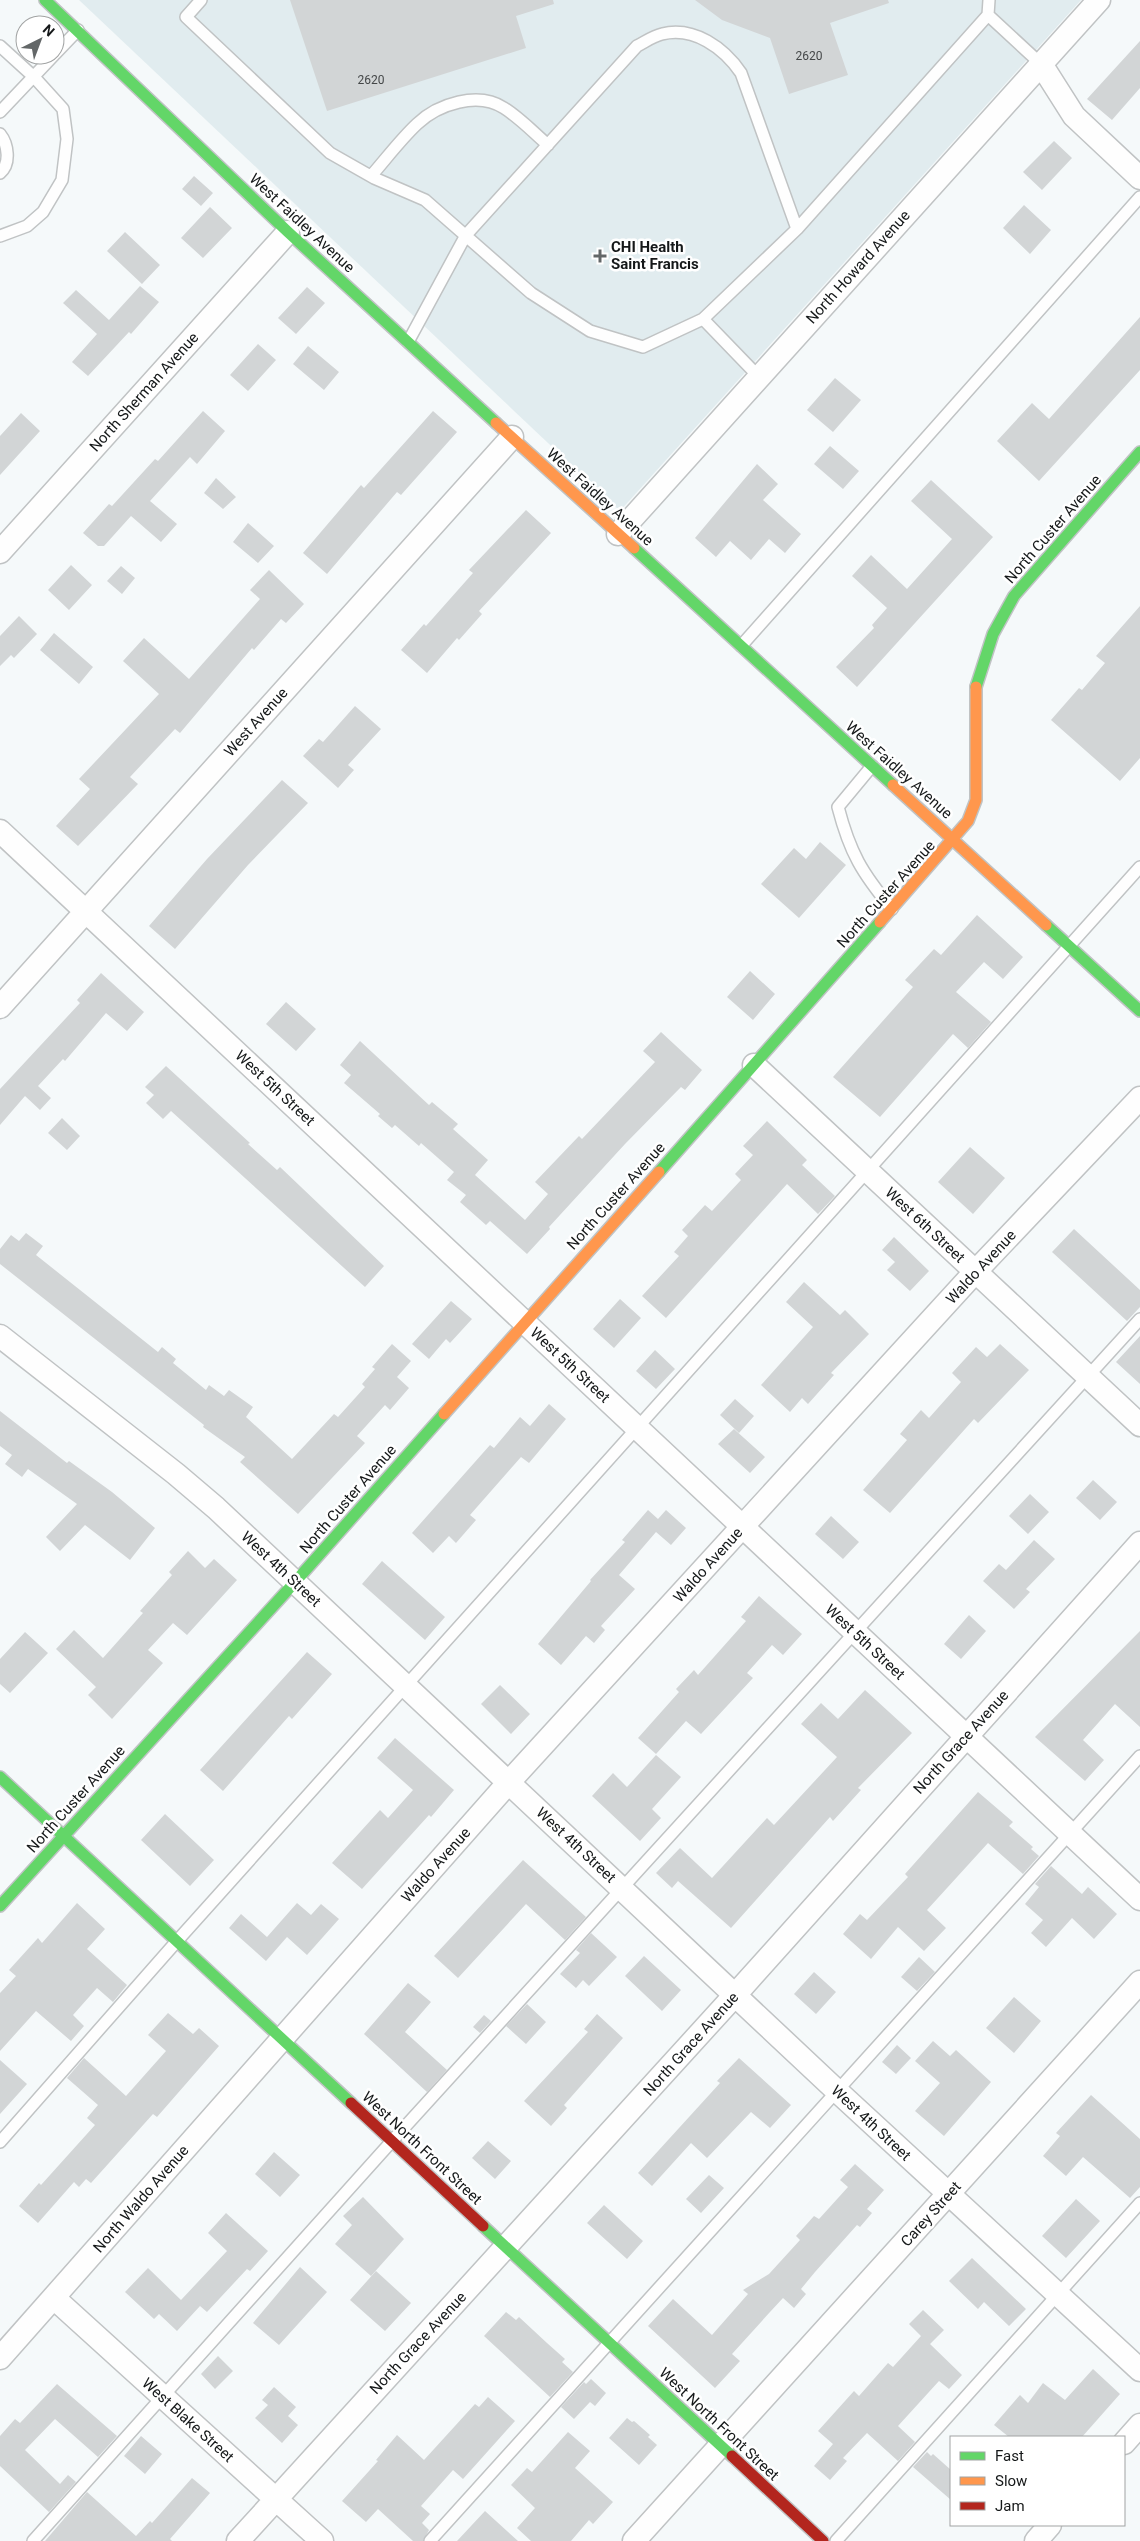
<svg xmlns="http://www.w3.org/2000/svg" width="1140" height="2541" viewBox="0 0 1140 2541" font-family="Roboto,sans-serif">
<style>
.built{fill:#e1ecef}
.building{fill:#d2d5d6}
.lines{fill:none;stroke-linecap:round;stroke-linejoin:round}
.lane-casing{stroke:#c0c3c4;stroke-width:14}
.street-casing{stroke:#c0c3c4;stroke-width:25}
.fast-casing{stroke:#c0c3c4;stroke-width:14}
.slow-casing{stroke:#c0c3c4;stroke-width:14}
.jam-casing{stroke:#c0c3c4;stroke-width:14}
.lane{stroke:#fefefe;stroke-width:11}
.street{stroke:#fefefe;stroke-width:22}
.fast{stroke:#63d668;stroke-width:11}
.slow{stroke:#ff974d;stroke-width:11}
.jam{stroke:#b3261e;stroke-width:11}
.poi-dot{fill:#636768;stroke:#fff;stroke-width:2}
.labels{text-anchor:middle;dominant-baseline:central;stroke-width:5;stroke-linejoin:round;paint-order:stroke}
.number-label{font-size:12px;fill:#444748}
.street-label{font-size:15px;fill:#151819;stroke:#fff}
.poi-label{font-size:15px;font-weight:bold;fill:#151819;stroke:#fff;text-anchor:start}
</style>
<rect width="100%" height="100%" fill="#f5f9fa"/>
<!-- built -->
<path class="built" d="M79 0H1081L620 511Z"/>
<!-- building -->
<path class="building" d="M290 0H553L554 4 516 16 526 48 327 111Z
M695 0H888L889 3 830 23 848 75 789 94 770 38 722 20Z
M1140 41V88L1112 120 1087 99Z
M1054 141 1072 158 1042 190 1023 172Z
M194 176 213 193 201 206 182 189Z
M1024 205 1051 230 1030 254 1003 228Z
M210 207 232 228 203 258 181 238Z
M125 232 160 265 142 284 107 251Z
M140 286 159 302 131 334 129 332 88 376 72 362 97 334 63 303 76 290 109 320Z
M307 287 325 303 296 334 278 318Z
M1140 317V370L1039 481 997 441 1032 403 1049 419Z
M258 344 276 360 248 391 230 375Z
M308 346 339 372 324 390 293 364Z
M835 378 861 400 833 432 807 410Z
M203 411 225 431 197 464 190 457 150 501 177 524 161 542 131 516 104 546H98L83 533 109 504 112 506 155 459 158 461Z
M433 411 457 432 401 495 397 492 327 574 303 553 361 485 364 488Z
M21 413 40 431 0 475V436Z
M830 446 859 471 843 489 814 464Z
M757 464 778 484 763 500 801 534 785 553 769 539 751 560 730 541 716 557 695 538Z
M216 478 236 497 223 509 204 493Z
M931 480 993 537 857 687 836 667 874 628 872 625 887 608 852 576 871 555 907 589 952 539 911 501Z
M526 510 551 533 479 611 482 614 459 640 457 638 427 673 401 650 424 624 426 626 473 573 469 570Z
M248 523 274 546 258 563 233 542Z
M71 565 92 585 69 610 48 590Z
M121 566 135 578 122 594 107 581Z
M269 570 304 604 286 623 281 619 254 650 252 648 180 733 175 729 130 777 138 784 78 846 56 826 90 789 79 779 159 694 123 661 144 638 189 679 260 599 250 590Z
M1140 606V758L1120 781 1051 720 1079 688 1082 690 1105 663 1096 656Z
M19 616 37 634 14 658 11 655 0 666V636Z
M54 633 93 667 79 684 40 650Z
M355 706 381 729 348 765 354 770 338 788 303 756 319 739 323 742Z
M282 780 308 803 248 865 175 949 149 926 207 859Z
M820 842 846 865 799 918 761 884 794 848 806 859Z
M977 915 1023 957 1003 979 984 962 956 992 991 1022 968 1048 953 1034 880 1117 833 1077 913 987 905 980 934 949 941 955Z
M750 971 775 994 753 1020 727 997Z
M101 973 144 1012 127 1031 106 1013 65 1061 63 1059 38 1086 51 1098 40 1110 25 1096 0 1125V1089L80 1003 77 1000Z
M286 1002 316 1029 296 1051 266 1024Z
M661 1032 702 1070 685 1090 681 1087 625 1144 549 1227 550 1229 527 1254 490 1221 486 1225 460 1202 466 1195 447 1180 454 1172 421 1143 419 1146 395 1125 392 1128 378 1116 380 1114 344 1083 351 1075 340 1065 360 1041 429 1105 432 1102 458 1124 453 1129 488 1160 475 1175 525 1220 548 1194 535 1182 579 1136 582 1139 655 1062 643 1051Z
M166 1066 250 1143 248 1144 277 1170 280 1167 384 1266 365 1287 171 1111 163 1119 146 1103 154 1095 145 1087Z
M62 1118 80 1136 67 1150 48 1133Z
M767 1121 807 1160 802 1165 835 1196 818 1214 787 1184 666 1318 642 1296 679 1256 674 1252 688 1236 682 1230 705 1205 712 1211 741 1180 735 1174 753 1155 743 1146Z
M970 1147 1005 1178 973 1214 938 1182Z
M1074 1229 1140 1290V1307L1127 1321 1052 1252Z
M26 1233 43 1246 36 1255 158 1352 162 1347 176 1359 173 1363 206 1390 209 1385 224 1396 229 1390 253 1407 246 1417 292 1459 334 1414 338 1417 365 1387 362 1384 375 1369 372 1367 392 1344 411 1361 397 1377 409 1388 390 1410 385 1405 357 1436 365 1443 298 1514 240 1462 245 1457 203 1427 204 1425 0 1264V1249L11 1235 19 1241Z
M894 1237 929 1271 910 1291 887 1270 895 1262 882 1250Z
M804 1282 840 1315 845 1310 869 1334 831 1373 834 1375 808 1404 802 1398 790 1412 761 1385 813 1327 786 1302Z
M620 1299 641 1318 614 1348 593 1329Z
M451 1301 472 1319 450 1343 446 1339 429 1359 412 1344Z
M1140 1336V1384L1116 1362Z
M1000 1344 1029 1370 978 1423 974 1419 890 1513 863 1490 907 1440 900 1434 921 1410 929 1418 961 1382 952 1373 976 1347 987 1357Z
M655 1350 675 1369 656 1389 636 1371Z
M735 1399 754 1416 739 1433 720 1415Z
M549 1404 566 1419 529 1463 521 1457 470 1515 476 1520 456 1543 449 1536 433 1553 412 1533 490 1445 494 1448 520 1417 530 1426Z
M0 1411 67 1463 69 1461 112 1492 155 1528 130 1560 85 1525 60 1551 46 1537 77 1504 28 1469 22 1477 5 1464 12 1455 0 1446Z
M734 1429 765 1457 750 1473 718 1444Z
M1093 1480 1117 1502 1100 1520 1076 1498Z
M1030 1494 1049 1512 1028 1534 1009 1516Z
M648 1510 658 1519 666 1510 686 1528 671 1545 656 1532 619 1575 635 1589 601 1626 605 1630 594 1643 586 1636 561 1665 538 1644 591 1581 590 1580 625 1542 622 1540Z
M831 1516 859 1542 843 1559 815 1534Z
M1034 1540 1055 1559 1026 1589 1030 1592 1014 1609 983 1581 999 1564 1006 1570Z
M188 1551 205 1568 214 1559 237 1580 187 1635 173 1623 148 1650 163 1663 112 1719 88 1695 96 1687 56 1649 74 1630 103 1658 143 1613 140 1611 172 1575 169 1572Z
M382 1561 445 1617 425 1640 362 1584Z
M759 1596 802 1634 783 1655 772 1645 747 1673 753 1678 701 1734 686 1721 656 1754 638 1738 679 1692 676 1689 694 1670 698 1675 746 1621 741 1617Z
M969 1615 986 1631 961 1659 944 1644Z
M1140 1631V1727L1115 1704 1083 1740 1104 1760 1085 1781 1035 1737Z
M25 1632 48 1653 10 1693 0 1684V1659Z
M307 1652 332 1674 292 1719 289 1716 223 1791 200 1770Z
M500 1685 530 1714 511 1734 481 1704Z
M865 1690 912 1733 858 1788 861 1790 833 1821 830 1817 731 1928 678 1881 672 1888 656 1873 680 1848 712 1878 767 1818 774 1825 837 1757 801 1724 821 1703 838 1719Z
M395 1738 454 1790 431 1817 429 1815 362 1889 332 1863 380 1810 388 1818 413 1790 377 1758Z
M656 1755 681 1777 652 1809 661 1818 640 1841 592 1796 613 1773 627 1787Z
M978 1792 1013 1822 1009 1826 1033 1847 1031 1849 1039 1856 1023 1874 988 1843 927 1910 946 1928 924 1951 898 1927 871 1959 843 1934 860 1914 867 1920 908 1877 905 1874Z
M165 1814 214 1860 190 1886 141 1840Z
M523 1860 586 1917 565 1940 526 1904 458 1978 434 1956Z
M1051 1866 1082 1894 1088 1887 1117 1914 1094 1939 1072 1918 1046 1947 1031 1933 1043 1920 1025 1904 1039 1887 1035 1884Z
M77 1903 105 1929 87 1949 127 1985 113 2002 97 1988 73 2015 84 2026 71 2041 36 2011 0 2051V1993L16 1976 9 1970 38 1938 42 1943Z
M297 1903 311 1915 321 1904 339 1919 307 1955 287 1937 266 1961 229 1928 241 1914 267 1937Z
M591 1933 617 1957 589 1986 583 1980 576 1988 560 1974 580 1953 576 1950Z
M644 1956 681 1990 662 2011 625 1976Z
M919 1957 935 1972 917 1991 901 1977Z
M814 1972 836 1992 816 2014 794 1994Z
M408 1983 431 2002 405 2032 447 2070 427 2092 364 2034Z
M1014 1997 1041 2021 1014 2053 986 2028Z
M527 2004 546 2022 526 2044 506 2026Z
M168 2013 193 2034 199 2028 219 2046 157 2117 153 2114 91 2183 86 2179 79 2187 74 2182 38 2223 19 2206 39 2183 41 2185 95 2125 87 2118 98 2105 67 2078 84 2058 126 2096 166 2051 148 2035Z
M597 2014 623 2038 564 2105 567 2108 551 2126 524 2101 588 2032 584 2029Z
M484 2015 491 2021 480 2033 473 2027Z
M933 2041 950 2056 956 2050 991 2082 944 2136 915 2111 940 2083 915 2061Z
M897 2045 911 2058 896 2074 882 2062Z
M739 2058 791 2105 770 2128 751 2112 707 2158 691 2143 652 2186 638 2173 720 2083 717 2081Z
M0 2060 27 2084 0 2114Z
M1091 2095 1140 2139V2187L1130 2198 1083 2157 1066 2176 1043 2156 1060 2136 1056 2133Z
M488 2141 511 2161 495 2179 472 2158Z
M274 2152 300 2175 280 2197 255 2174Z
M855 2164 884 2190 867 2209 872 2213 860 2227 857 2225 815 2272 801 2289 806 2294 794 2308 783 2298 770 2312 732 2354 740 2361 715 2388 648 2326 673 2299 712 2335 748 2294 743 2290 769 2274 800 2240 796 2236 814 2216 819 2219 848 2187 840 2180Z
M709 2175 724 2188 701 2213 686 2199Z
M363 2197 404 2239 371 2276 335 2244 352 2225 343 2216Z
M1076 2199 1100 2221 1066 2258 1042 2236Z
M604 2205 643 2241 627 2259 587 2223Z
M226 2213 268 2251 250 2271 247 2269 207 2312 200 2306 177 2331 159 2314 154 2319 125 2292 148 2268 181 2300 227 2251 208 2233Z
M972 2258 1026 2309 1009 2326 984 2302 978 2309 949 2281Z
M300 2267 327 2292 279 2345 253 2323Z
M376 2271 411 2303 385 2331 350 2300Z
M923 2310 944 2330 930 2344 962 2375 949 2389 939 2381 898 2426 915 2442 898 2461 867 2433 843 2458 847 2461 830 2480 814 2466 833 2444 818 2431 854 2391 859 2396 888 2363 893 2367 921 2336 924 2339 909 2324Z
M506 2312 516 2320 519 2317 547 2343 565 2359 562 2362 573 2372 550 2397 484 2336Z
M218 2356 233 2371 215 2389 201 2374Z
M1093 2369 1120 2394 1082 2437H1009L994 2425 1020 2395 1028 2403 1043 2383 1065 2400Z
M591 2379 606 2393 595 2406 590 2402 574 2419 561 2407 584 2382 586 2384Z
M57 2384 117 2436 98 2457 55 2419 25 2450 60 2484 68 2475 76 2482 49 2512 0 2466V2436L15 2419 20 2423Z
M274 2387 296 2407 288 2416 298 2425 282 2443 255 2418 268 2405 262 2400Z
M488 2397 515 2421 463 2479 453 2470 421 2506 430 2514 422 2523 429 2530 423 2541H413L378 2509 366 2522 342 2501 378 2461 376 2460 397 2435 424 2460 475 2404 479 2407Z
M627 2418 632 2422 634 2421 650 2435 648 2437 657 2445 639 2465 609 2438Z
M568 2432 590 2451 575 2468 613 2502 593 2524 589 2520 571 2541H531L517 2528 535 2508 511 2485 527 2468 532 2472Z
M141 2436 162 2454 145 2474 124 2456Z
M927 2452 931 2456 933 2454 951 2470V2500L913 2467Z
M192 2478 210 2493 170 2539 172 2541H45L87 2492 136 2536 150 2521 152 2523Z
M485 2511 518 2541H457Z"/>
<g class="lines">
<!-- lane casing -->
<g class="lane-casing">
<path id="lane" d="M201 0 186 17 330 153 374 178 425 200 531 293 590 331 643 347 703 319 797 229 988 15
M989 0 988 15 1041 64
M0 46 34 77 63 109 67 139 62 180 43 212 27 226 0 236
M55 54 78 30
M0 112 54 55
M0 134C8 144 11 164 0 173
M371 176C386 159 400 140 417 124 438 104 478 91 504 108 520 118 534 133 548 145
M703 319 759 377
M408 342 466 235 637 46C645 42 653 36 662 34 694 26 724 48 741 73L797 229
M741 646 1140 197
M872 766 838 807C850 853 862 873 892 909
M0 2142 177 1941 1140 867
M33 2541 392 2141 1140 1319
M430 2541 1140 1756
M836 2541 1140 2203"/>
</g>
<!-- street casing -->
<g class="street-casing">
<path id="street" d="M1041 64 1074 116 1140 178
M618 534 1099 0
M0 552 288 232
M0 831 1140 1899
M0 1007 512 437
M754 1065 1140 1425
M0 1336 176 1474 216 1508 837 2091 1140 2370
M54 2298 322 2541
M0 2358 509 1782 975 1272 1140 1098
M1124 2443 1140 2425
M238 2541 735 1995 1140 1543
M634 2541 1140 1982
M1036 2541 1050 2525"/>
</g>
<!-- fast casing -->
<g class="fast-casing">
<path id="fast" d="M45 0 288 232 496 423
M634 548 893 785
M976 687 993 634 1014 596 1140 452
M1046 925 1140 1011
M659 1172 880 922
M0 1777 351 2103
M0 1906 295 1582 444 1414
M483 2226 732 2456"/>
</g>
<!-- slow casing -->
<g class="slow-casing">
<path id="slow" d="M496 423 634 548
M893 785 1046 925
M880 922 968 821 976 800V687
M444 1414 659 1172"/>
</g>
<!-- jam casing -->
<g class="jam-casing">
<path id="jam" d="M351 2103 483 2226
M732 2456 823 2541"/>
</g>
<!-- lane -->
<use href="#lane" class="lane"/>
<!-- street -->
<use href="#street" class="street"/>
<!-- fast -->
<use href="#fast" class="fast"/>
<!-- slow -->
<use href="#slow" class="slow"/>
<!-- jam -->
<use href="#jam" class="jam"/>
</g>
<!-- markers -->
<path class="poi-dot" d="M597.5 248.5h5v5h5v5h-5v5h-5v-5h-5v-5h5z"/>
<g class="labels">
<!-- number labels -->
<g class="number-label">
<text x="809" y="56">2620</text>
<text x="371" y="80">2620</text>
</g>
<!-- street labels -->
<g class="street-label">
<text transform="translate(302 223) rotate(43)">West Faidley Avenue</text>
<text transform="translate(858 267) rotate(-48)">North Howard Avenue</text>
<text transform="translate(144 392) rotate(-48)">North Sherman Avenue</text>
<text transform="translate(600 497) rotate(42)">West Faidley Avenue</text>
<text transform="translate(1053 529) rotate(-49)">North Custer Avenue</text>
<text transform="translate(256 722) rotate(-48)">West Avenue</text>
<text transform="translate(899 770) rotate(42)">West Faidley Avenue</text>
<text transform="translate(886 894) rotate(-48)">North Custer Avenue</text>
<text transform="translate(275 1088) rotate(43)">West 5th Street</text>
<text transform="translate(616 1196) rotate(-48)">North Custer Avenue</text>
<text transform="translate(925 1225) rotate(43)">West 6th Street</text>
<text transform="translate(981 1267) rotate(-47)">Waldo Avenue</text>
<text transform="translate(570 1365) rotate(43)">West 5th Street</text>
<text transform="translate(348 1499) rotate(-49)">North Custer Avenue</text>
<text transform="translate(708 1565) rotate(-48)">Waldo Avenue</text>
<text transform="translate(281 1569) rotate(43)">West 4th Street</text>
<text transform="translate(865 1642) rotate(43)">West 5th Street</text>
<text transform="translate(961 1742) rotate(-48)">North Grace Avenue</text>
<text transform="translate(76 1799) rotate(-48)">North Custer Avenue</text>
<text transform="translate(576 1845) rotate(43)">West 4th Street</text>
<text transform="translate(436 1865) rotate(-48)">Waldo Avenue</text>
<text transform="translate(691 2044) rotate(-48)">North Grace Avenue</text>
<text transform="translate(871 2123) rotate(43)">West 4th Street</text>
<text transform="translate(422 2148) rotate(43)">West North Front Street</text>
<text transform="translate(141 2199) rotate(-49)">North Waldo Avenue</text>
<text transform="translate(931 2214) rotate(-48)">Carey Street</text>
<text transform="translate(418 2343) rotate(-47)">North Grace Avenue</text>
<text transform="translate(188 2420) rotate(42)">West Blake Street</text>
<text transform="translate(719 2424) rotate(43)">West North Front Street</text>
</g>
<!-- poi labels -->
<g class="poi-label">
<text x="611" y="247">CHI Health<tspan x="611" dy="17">Saint Francis</tspan></text>
</g>
</g>
<!-- legend -->
<rect x="950" y="2436" width="175" height="90" fill="#ffffff" stroke="#a1a3a3"/>
<rect x="960" y="2452" width="25" height="8" fill="#63d668" stroke="#a1a3a3"/>
<text x="995" y="2461" font-size="15" fill="#151819">Fast</text>
<rect x="960" y="2477" width="25" height="8" fill="#ff974d" stroke="#a1a3a3"/>
<text x="995" y="2486" font-size="15" fill="#151819">Slow</text>
<rect x="960" y="2502" width="25" height="8" fill="#b3261e" stroke="#a1a3a3"/>
<text x="995" y="2511" font-size="15" fill="#151819">Jam</text>
<!-- north arrow -->
<g transform="translate(40 40) rotate(42)"><circle r="24" fill="#ffffff" stroke="#a1a3a3"/>
<path d="M0-4L9 19L0 12L-9 19Z" fill="#636768"/>
<text y="-8" font-size="14" font-weight="bold" text-anchor="middle" fill="#151819">N</text>
</g>
</svg>
